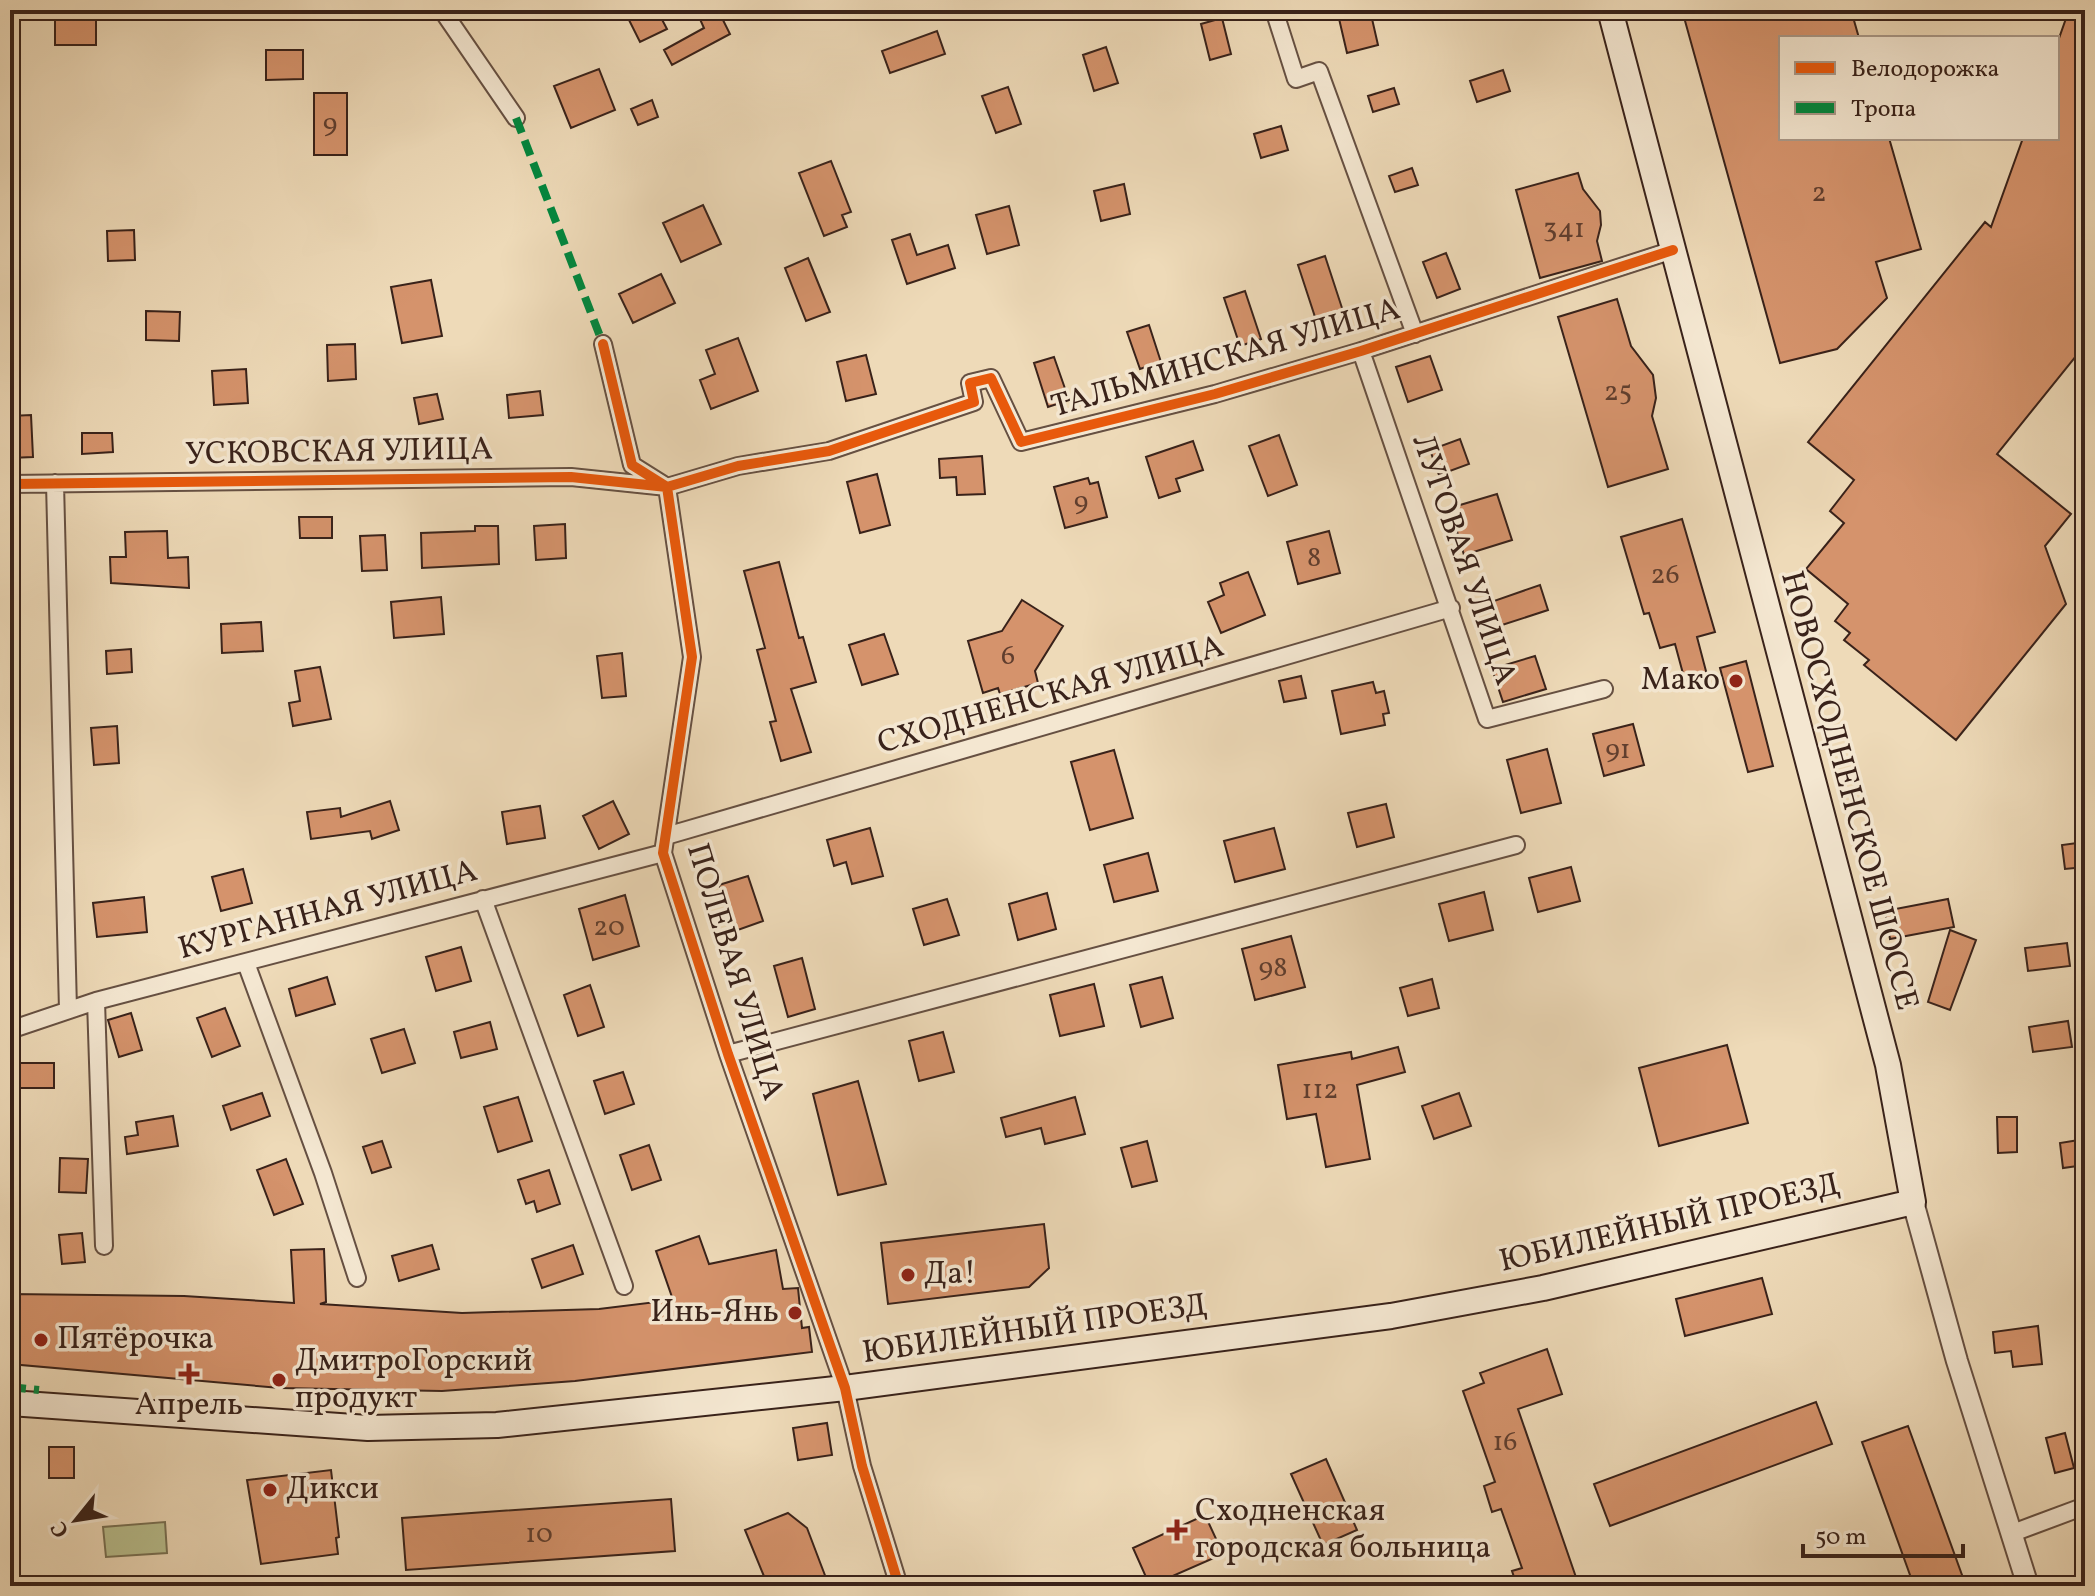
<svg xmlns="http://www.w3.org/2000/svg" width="2095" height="1596" viewBox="0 0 2095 1596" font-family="Vollkorn,serif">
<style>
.green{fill:#b9c08f;stroke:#797154;stroke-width:2}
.building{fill:#d5936c;stroke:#39221a;stroke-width:2}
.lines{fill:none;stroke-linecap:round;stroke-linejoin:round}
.minor-casing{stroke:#665042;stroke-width:20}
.tertiary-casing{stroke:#665042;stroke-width:24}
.secondary-casing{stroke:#39221a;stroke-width:28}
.minor{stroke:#f4e7d1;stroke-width:16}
.tertiary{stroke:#f4e7d1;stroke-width:20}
.secondary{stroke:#f4e7d1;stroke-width:24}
.quiet{stroke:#00873e;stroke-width:8;stroke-dasharray:16 8;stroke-linecap:butt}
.cycleway-casing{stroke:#f4e7d1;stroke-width:15}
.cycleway{stroke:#e8590c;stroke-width:10}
.poi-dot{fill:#8f2418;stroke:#f4e7d1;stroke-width:3}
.labels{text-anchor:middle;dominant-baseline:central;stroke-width:7;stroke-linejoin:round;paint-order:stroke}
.number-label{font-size:28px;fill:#603e2e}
.street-label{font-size:32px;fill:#39221a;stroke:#f4e7d1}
.poi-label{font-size:32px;fill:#39221a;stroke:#f4e7d1;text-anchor:start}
</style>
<rect width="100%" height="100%" fill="#eedab8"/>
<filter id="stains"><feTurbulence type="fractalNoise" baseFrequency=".0025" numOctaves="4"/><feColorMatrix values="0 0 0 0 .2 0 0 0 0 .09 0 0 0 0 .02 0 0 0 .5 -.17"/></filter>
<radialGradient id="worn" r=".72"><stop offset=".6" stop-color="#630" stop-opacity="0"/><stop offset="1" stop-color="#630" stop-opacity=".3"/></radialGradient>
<!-- green -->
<path class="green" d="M165 1522 167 1553 106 1557 103 1527Z"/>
<!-- building -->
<path class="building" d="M55 10H96V45H55Z
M624 10H657L667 29 640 42Z
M714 10H718L730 34 672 65 664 50 704 28 699 17Z
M1337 10H1370L1378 45 1347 53Z
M1682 10H1851L1859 38H1781V138H1889L1921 249 1876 262 1887 298 1837 349 1780 363Z
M2069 10H2085V345L1997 454 2071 514 2045 546 2066 604 1956 740 1864 665 1869 660 1844 640 1850 633 1835 621 1848 604 1806 569 1844 523 1830 511 1854 480 1808 442 1985 222 1991 227 2023 138H2057V44Z
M1222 18 1231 54 1210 60 1201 24Z
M937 31 945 54 890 73 882 51Z
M1106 47 1118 83 1094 91 1083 55Z
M266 50H303V79L266 80Z
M599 69 615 110 571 128 554 86Z
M1503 70 1510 91 1477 102 1470 81Z
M1008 87 1021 124 996 133 982 96Z
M1394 88 1399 104 1373 112 1368 96Z
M314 93H347V155H314Z
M652 100 658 117 638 125 631 109Z
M1281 126 1288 150 1261 158 1254 134Z
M831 161 851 212 842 215 847 227 824 236 799 173Z
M1412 168 1418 185 1395 192 1389 176Z
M1578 173 1583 189 1600 211 1601 225 1597 241 1602 261 1540 278 1516 190Z
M1124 184 1130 214 1101 221 1094 191Z
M703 205 721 244 681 262 663 223Z
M1009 206 1019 245 987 254 976 215Z
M134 230 135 260 108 261 107 231Z
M910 234 917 255 948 245 955 268 907 284 892 240Z
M1446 253 1460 289 1437 298 1423 262Z
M1325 256 1343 311 1316 320 1298 265Z
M808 258 830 312 806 321 785 268Z
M661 274 675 303 633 323 619 294Z
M431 280 442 336 402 343 391 287Z
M1245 291 1261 339 1240 346 1224 298Z
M1617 299 1631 346 1653 375 1656 398 1652 416 1668 469 1608 487 1558 317Z
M146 311 180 312 179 341 146 340Z
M1149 325 1161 362 1140 369 1127 332Z
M738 338 758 391 711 409 700 380 715 374 706 350Z
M355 344 356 379 328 381 327 345Z
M866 355 876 394 846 401 837 362Z
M1430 356 1442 390 1408 402 1396 367Z
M1054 357 1069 400 1048 407 1034 363Z
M246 369 248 403 214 405 212 371Z
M540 391 543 415 509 418 507 395Z
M437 394 443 419 419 424 414 398Z
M31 415 33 457 10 458V416Z
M82 433H112L113 452 82 454Z
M1279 435 1297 485 1268 496 1249 446Z
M1460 439 1469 464 1439 475 1430 450Z
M1193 441 1203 470 1176 479 1180 491 1159 498 1146 457Z
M982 456 985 494 957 495 956 477 940 478 939 459Z
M877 474 890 525 860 533 847 482Z
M1088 478 1090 484 1098 482 1107 517 1065 528 1054 487Z
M1497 494 1512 540 1464 555 1450 508Z
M299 517H332V538H300Z
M1682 519 1715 632 1697 637 1707 675 1685 681 1675 644 1660 648 1649 613 1644 614 1621 537Z
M565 524 566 558 536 560 534 526Z
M475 526H498L499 564 422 568 421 533 475 531Z
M167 531 168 558 188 557 189 588 111 583 110 557H126L125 532Z
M1329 531 1340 573 1298 584 1287 542Z
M385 535 387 570 362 571 360 536Z
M779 562 799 638 803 637 816 682 791 689 811 752 781 761 770 722 776 721 757 650 765 648 744 571Z
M1248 572 1265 615 1221 633 1208 602 1224 595 1220 583Z
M1540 585 1548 610 1499 626 1491 602Z
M441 597 444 634 394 638 391 602Z
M1022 600 1063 626 1035 671 1038 683 1000 694 998 688 983 693 968 641 1002 631Z
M261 622 263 651 222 653 221 624Z
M884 634 898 674 862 685 849 645Z
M131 649 132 672 107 674 106 651Z
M622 653 626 696 602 698 597 656Z
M1535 656 1546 689 1503 702 1492 669Z
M1746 661 1773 766 1748 772 1720 668Z
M320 667 331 719 293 726 289 703 300 701 295 671Z
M1301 676 1306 698 1284 702 1279 681Z
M1373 682 1376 693 1384 691 1389 713 1383 714 1385 725 1341 734 1332 691Z
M1633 724 1644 765 1604 776 1593 734Z
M117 726 119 763 94 765 91 728Z
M1547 749 1561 803 1521 813 1507 760Z
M1114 750 1133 818 1090 830 1071 762Z
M390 801 399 830 372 839 370 831 311 839 307 812 340 808 341 817Z
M613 801 629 834 599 849 583 816Z
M1386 804 1394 837 1357 847 1348 813Z
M540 806 545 838 507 844 502 812Z
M870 828 883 876 852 884 846 862 834 866 827 840Z
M1274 828 1285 869 1235 882 1224 841Z
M2085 842V867L2065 869 2062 845Z
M1148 853 1158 891 1114 902 1104 865Z
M1571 867 1580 901 1538 912 1529 878Z
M243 869 252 903 221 911 212 877Z
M748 876 763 921 735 931 719 885Z
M1484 892 1493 930 1449 941 1439 904Z
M1047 893 1056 929 1018 940 1009 904Z
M625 895 639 946 593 960 579 909Z
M144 897 147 932 97 937 93 903Z
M947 899 959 935 924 945 913 909Z
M1948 899 1954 927 1890 939 1885 911Z
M1950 930 1976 940 1950 1010 1928 1002Z
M1291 936 1305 987 1255 1000 1242 949Z
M2067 943 2070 966 2028 971 2025 948Z
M461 947 471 981 436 991 426 957Z
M802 958 815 1009 788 1017 774 966Z
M327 977 335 1004 296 1016 289 989Z
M1162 977 1173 1018 1141 1027 1130 985Z
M1432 979 1439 1008 1408 1016 1400 988Z
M1094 984 1104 1026 1060 1036 1050 995Z
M590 985 604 1027 578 1036 564 995Z
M225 1008 240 1046 212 1057 197 1018Z
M131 1013 142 1050 119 1057 108 1020Z
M2068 1021 2072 1047 2033 1052 2029 1027Z
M490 1022 497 1049 461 1058 454 1032Z
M404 1029 415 1063 382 1073 371 1039Z
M943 1032 954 1072 919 1081 909 1041Z
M1727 1045 1748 1123 1659 1146 1639 1068Z
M1398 1047 1405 1072 1357 1085 1370 1159 1326 1167 1316 1114 1287 1119 1278 1065 1351 1052 1352 1059Z
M19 1063H54V1088H19Z
M623 1072 634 1104 605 1114 594 1081Z
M858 1081 886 1184 838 1195 813 1094Z
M262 1093 270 1116 231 1130 223 1106Z
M1459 1093 1471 1126 1434 1139 1422 1106Z
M518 1097 532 1141 498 1152 484 1107Z
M1075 1097 1085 1134 1045 1144 1041 1128 1006 1137 1001 1118Z
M173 1116 178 1146 127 1154 125 1137 138 1135 136 1122Z
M1997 1117H2017V1152L1998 1153Z
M2085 1139V1165L2063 1168 2060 1143Z
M382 1141 391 1167 372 1173 363 1147Z
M1147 1141 1157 1181 1132 1187 1121 1148Z
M649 1145 661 1180 632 1190 620 1155Z
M60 1158 88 1159 86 1193 59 1192Z
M286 1159 303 1204 274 1215 257 1170Z
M549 1170 560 1204 537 1212 534 1201 526 1204 518 1180Z
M1044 1224 1049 1268 1029 1287 888 1304 881 1243Z
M82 1233 85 1262 62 1264 59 1235Z
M699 1236 709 1264 776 1250 783 1289 798 1288 802 1328 809 1327 812 1352 575 1381 442 1391 280 1388 10 1364V1294L184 1296 294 1303 291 1250 324 1249 326 1302 320 1304 462 1313 599 1309 673 1300 656 1251Z
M432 1245 439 1269 399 1281 392 1256Z
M573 1245 583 1274 542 1288 532 1259Z
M1762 1278 1772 1314 1685 1336 1676 1299Z
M2038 1326 2042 1364 2013 1367 2011 1351 1995 1353 1993 1332Z
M1547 1349 1562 1394 1518 1409 1579 1586H1517L1512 1571 1522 1568 1501 1509 1492 1512 1484 1486 1495 1482 1463 1391 1484 1383 1480 1373Z
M1816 1402 1832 1444 1610 1526 1594 1484Z
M827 1423 832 1455 798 1460 793 1428Z
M1908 1426 1966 1586H1914L1862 1442Z
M2065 1433 2074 1468 2055 1473 2046 1438Z
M49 1447H74V1478H49Z
M1326 1459 1357 1530 1323 1545 1291 1474Z
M331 1470 339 1537 336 1538 338 1554 261 1564 247 1480Z
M671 1499 675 1551 406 1570 402 1518Z
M788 1513 807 1528 829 1586H768L745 1530Z
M1205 1515 1223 1554 1150 1586 1133 1548Z"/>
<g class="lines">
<!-- minor casing -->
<g class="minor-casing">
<path id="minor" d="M442 10 516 118
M1274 10 1296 79 1319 71 1415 334
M603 344 632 465 667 487 692 657 663 853 728 1054 845 1388 862 1466 899 1586
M1361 351 1487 719 1604 689
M55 483 68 1010
M10 484 571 477 667 487 738 466 829 451 974 402 970 383 991 378 1021 442 1215 394 1361 351 1673 250
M666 836 1451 608
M483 899 624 1286
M246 963 323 1173 357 1278
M96 1001 104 1246
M10 1030 96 1001 663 853
M728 1054 1516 845
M2010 1534 2085 1506"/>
</g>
<!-- tertiary casing -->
<g class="tertiary-casing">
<path id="tertiary" d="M1913 1202 1957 1361 2028 1586"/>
</g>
<!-- secondary casing -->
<g class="secondary-casing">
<path id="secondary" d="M10 1403 368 1428 497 1425 845 1388 1391 1316 1543 1288 1913 1202 1888 1065 1610 10"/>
</g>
<!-- minor -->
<use href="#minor" class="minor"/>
<!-- tertiary -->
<use href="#tertiary" class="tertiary"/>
<!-- secondary -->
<use href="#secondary" class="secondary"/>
<!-- quiet -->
<path class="quiet" d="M516 118 603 344
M10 1387 39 1390"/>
<!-- cycleway casing -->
<g class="cycleway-casing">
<path id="cycleway" d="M603 344 632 465 667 487 692 657 663 853 728 1054 845 1388 862 1466 899 1586
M10 484 571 477 667 487 738 466 829 451 974 402 970 383 991 378 1021 442 1215 394 1361 351 1673 250"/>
</g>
<!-- cycleway -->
<use href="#cycleway" class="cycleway"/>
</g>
<!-- markers -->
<g class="poi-dot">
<circle cx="1736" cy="681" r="8"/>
<circle cx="908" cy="1275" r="8"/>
<circle cx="795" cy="1313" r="8"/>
<circle cx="41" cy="1340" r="8"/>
<path d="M185 1362h8v8h8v8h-8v8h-8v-8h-8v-8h8z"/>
<circle cx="279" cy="1380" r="8"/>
<circle cx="270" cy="1490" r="8"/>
<path d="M1173 1518h8v8h8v8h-8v8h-8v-8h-8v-8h8z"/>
</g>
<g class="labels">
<!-- number labels -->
<g class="number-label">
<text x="330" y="124">9</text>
<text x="1819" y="193">2</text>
<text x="1564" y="229">341</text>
<text x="1618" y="392">25</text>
<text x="1081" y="502">9</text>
<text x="1314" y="558">8</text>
<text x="1665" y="575">26</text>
<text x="1008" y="656">6</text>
<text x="1618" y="750">91</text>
<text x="609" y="927">20</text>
<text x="1273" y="968">98</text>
<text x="1320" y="1090">112</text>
<text x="1505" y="1442">16</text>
<text x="539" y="1534">10</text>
</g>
<!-- street labels -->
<g class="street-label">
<text transform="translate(1226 359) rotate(-16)">ТАЛЬМИНСКАЯ УЛИЦА</text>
<text transform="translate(339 453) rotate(-1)">УСКОВСКАЯ УЛИЦА</text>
<text transform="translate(1463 560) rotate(71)">ЛУГОВАЯ УЛИЦА</text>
<text transform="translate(1051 696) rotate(-16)">СХОДНЕНСКАЯ УЛИЦА</text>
<text transform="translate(1848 791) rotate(75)">НОВОСХОДНЕНСКОЕ ШОССЕ</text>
<text transform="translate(328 911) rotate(-15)">КУРГАННАЯ УЛИЦА</text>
<text transform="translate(734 972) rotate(73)">ПОЛЕВАЯ УЛИЦА</text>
<text transform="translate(1670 1224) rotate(-13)">ЮБИЛЕЙНЫЙ ПРОЕЗД</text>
<text transform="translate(1035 1330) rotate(-8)">ЮБИЛЕЙНЫЙ ПРОЕЗД</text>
</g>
<!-- poi labels -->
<g class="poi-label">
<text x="1720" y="681" text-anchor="end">Мако</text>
<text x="924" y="1275">Да!</text>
<text x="779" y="1313" text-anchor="end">Инь-Янь</text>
<text x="57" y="1340">Пятёрочка</text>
<text x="295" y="1362">ДмитроГорский<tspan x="295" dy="37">продукт</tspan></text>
<text x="189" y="1406" text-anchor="middle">Апрель</text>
<text x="286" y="1490">Дикси</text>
<text x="1195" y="1512">Сходненская<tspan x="1195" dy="37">городская больница</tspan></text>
</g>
</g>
<!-- margin -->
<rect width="2095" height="1596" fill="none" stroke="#eedab8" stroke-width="40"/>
<rect x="12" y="12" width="2071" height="1572" fill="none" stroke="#39221a" stroke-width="4"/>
<rect x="20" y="20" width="2055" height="1556" fill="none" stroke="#39221a" stroke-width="2"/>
<!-- legend -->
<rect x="1779" y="36" width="280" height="104" fill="#f4e7d1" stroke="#a99888" stroke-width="2"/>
<rect x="1795" y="62" width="40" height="12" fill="#e8590c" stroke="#a99888" stroke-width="2"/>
<text x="1851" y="76" font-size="24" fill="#39221a">Велодорожка</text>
<rect x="1795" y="102" width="40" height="12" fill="#00873e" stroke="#a99888" stroke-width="2"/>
<text x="1851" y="116" font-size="24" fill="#39221a">Тропа</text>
<!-- north arrow -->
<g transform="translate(76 1520) rotate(240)" stroke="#f4e7d1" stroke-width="6" paint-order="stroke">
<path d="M0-6L14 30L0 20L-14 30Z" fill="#39221a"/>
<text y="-12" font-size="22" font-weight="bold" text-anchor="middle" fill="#39221a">С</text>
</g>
<!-- scale -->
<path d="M1803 1544v12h160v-12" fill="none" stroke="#39221a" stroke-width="4"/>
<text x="1815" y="1544" font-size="24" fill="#39221a" stroke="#f4e7d1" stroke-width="6" paint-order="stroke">50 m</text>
<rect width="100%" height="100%" filter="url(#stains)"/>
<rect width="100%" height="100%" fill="url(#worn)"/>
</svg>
